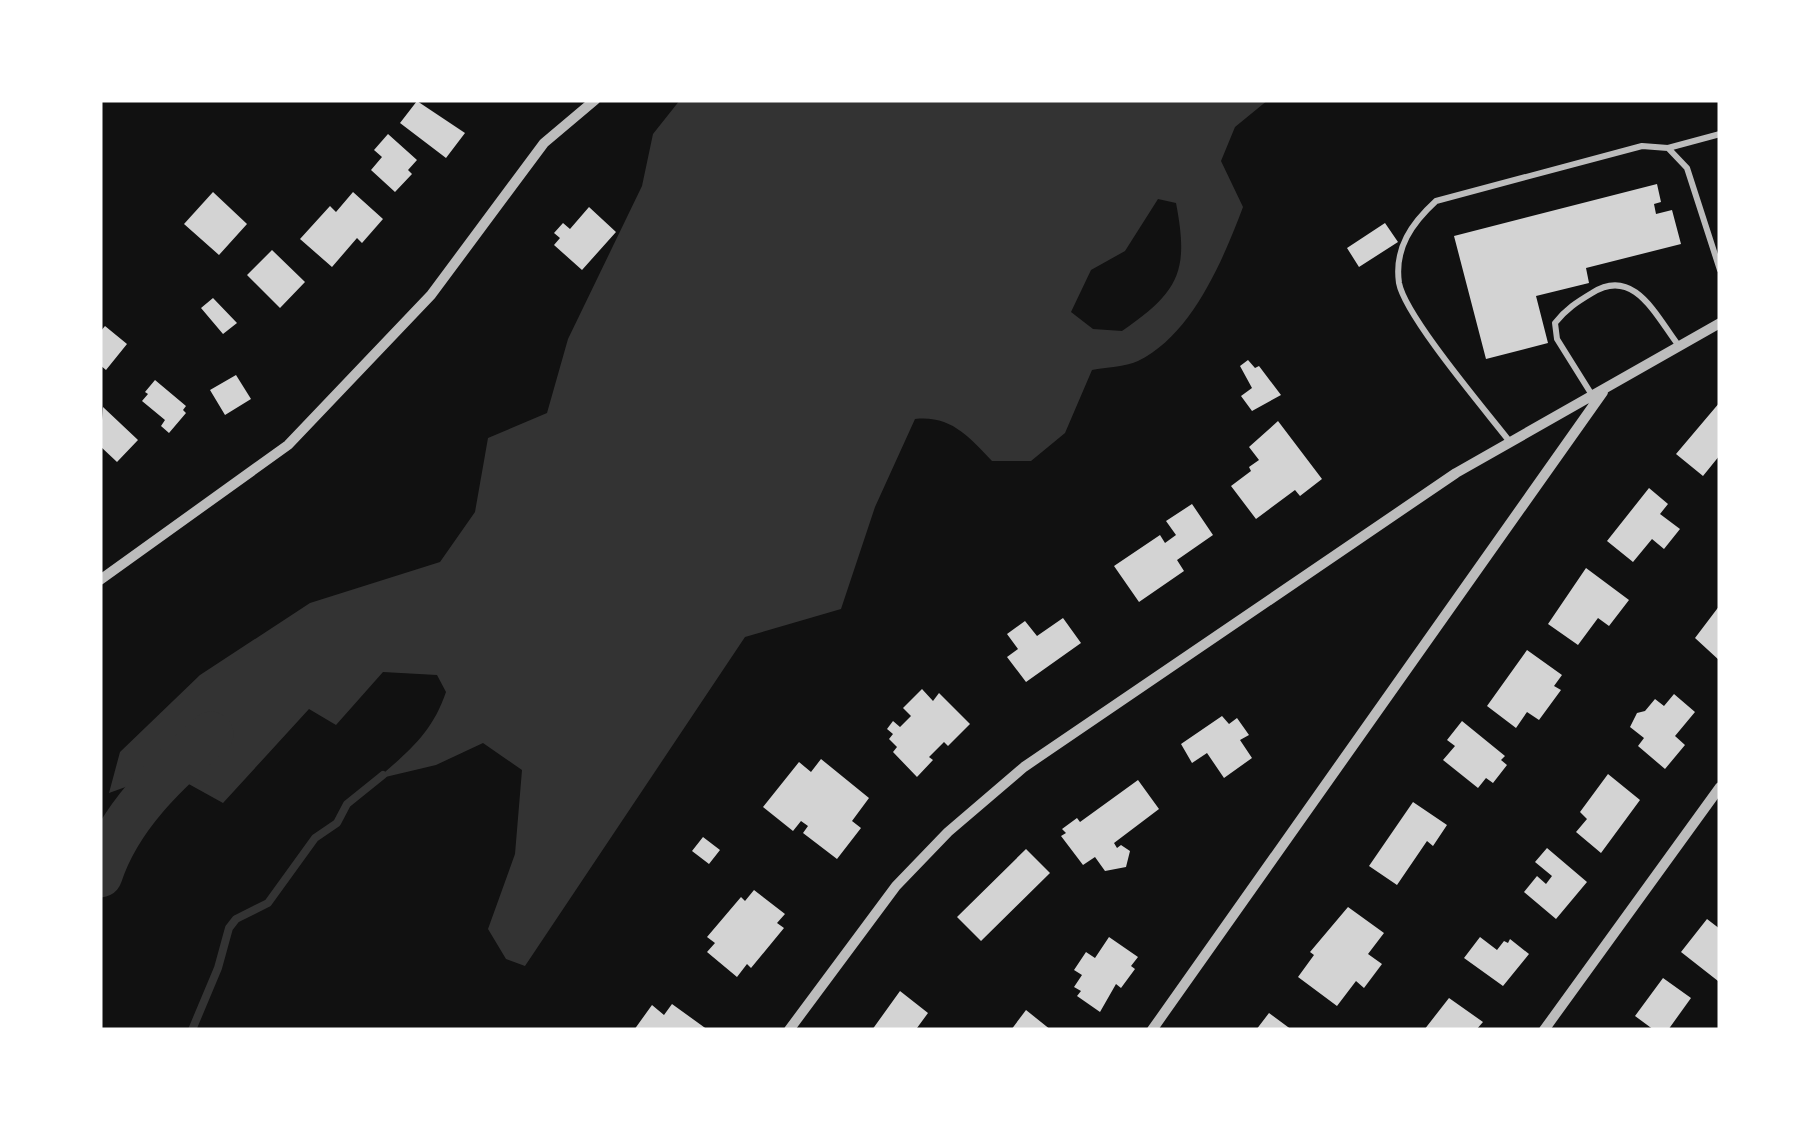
<svg xmlns="http://www.w3.org/2000/svg" width="1820" height="1130" viewBox="0 0 1820 1130" font-family="'PT Sans',sans-serif">
<style>
.water{fill:#333;fill-rule:evenodd}
.lines{fill:none;stroke-linecap:round;stroke-linejoin:round}
.stream{stroke:#333;stroke-width:8}
.river{stroke:#333;stroke-width:45}
.building{fill:#d3d3d3}
.service{stroke:#bcbcbc;stroke-width:6}
.minor{stroke:#bcbcbc;stroke-width:10}
</style>
<rect width="100%" height="100%" fill="#111"/>
<!-- water -->
<path class="water" d="M680 100H1268L1235 127 1221 161 1243 207C1223 260 1192 335 1138 361 1125 367 1106 367 1092 370L1065 433 1031 461H992C969 437 951 415 915 419L875 507 841 609 745 637 525 966 506 959 488 929 515 854 522 770 483 743 436 765 377 779C409 751 432 733 446 692L437 675 383 672 336 725 309 709 223 803 167 772 109 793 120 752 200 675 310 603 440 562 475 512 488 438 547 413 568 339 642 186 653 134ZM1158 199 1176 203C1189 271 1180 291 1122 331L1093 329 1071 312 1091 270 1125 251Z"/>
<g class="lines">
<!-- stream -->
<path class="stream" d="M192 1030 218 968 229 928 236 919 268 903 315 838 337 823 347 804 383 775"/>
<!-- river -->
<path class="river" d="M100 875C119 817 166 773 211 734"/>
</g>
<!-- building -->
<path class="building" d="M417 101 465 133 446 158 400 123Z
M388 134 417 160 408 170 412 174 395 192 371 170 382 157 374 150Z
M1657 184 1661 202 1654 204 1656 214 1672 210 1681 244 1586 268 1589 283 1536 296 1548 343 1486 359 1454 236Z
M213 192 247 224 219 255 184 224Z
M353 192 383 219 362 243 357 238 332 267 300 239 330 206 336 212Z
M589 207 616 232 582 270 554 245 560 238 554 233 563 223 570 229Z
M1385 223 1398 242 1359 267 1347 248Z
M272 250 305 282 280 308 247 275Z
M213 298 237 323 223 334 201 308Z
M105 326 127 344 106 370 100 365V332Z
M1248 360 1255 368 1259 366 1281 395 1252 411 1241 396 1252 388 1240 366Z
M236 375 251 399 225 415 210 390Z
M155 380 186 406 183 410 186 413 169 433 161 426 165 420 142 401 148 394 145 392Z
M1720 402V455L1703 476 1676 454Z
M103 407 138 440 117 462 100 446Z
M1278 421 1322 479 1300 496 1295 490 1256 519 1231 486 1251 471 1249 467 1259 460 1249 447Z
M1649 488 1668 504 1660 514 1680 529 1664 549 1652 539 1633 562 1607 541Z
M1192 504 1213 535 1177 560 1184 571 1139 602 1114 566 1160 535 1165 543 1176 535 1166 521Z
M1586 568 1629 600 1609 626 1598 618 1578 645 1548 624Z
M1720 605V661L1695 638Z
M1063 618 1081 643 1026 682 1007 657 1018 649 1007 634 1025 621 1037 636Z
M1527 650 1562 675 1554 686 1561 690 1539 720 1527 712 1516 728 1487 706Z
M922 689 933 701 939 693 970 724 948 746 944 742 929 757 933 760 917 777 893 752 897 747 889 739 893 734 887 729 893 721 900 727 911 716 903 708Z
M1674 694 1695 712 1675 736 1685 745 1665 769 1638 746 1644 738 1630 727 1637 713 1645 711 1655 699 1664 706Z
M1222 716 1229 724 1237 718 1249 735 1240 740 1252 758 1224 778 1207 753 1192 763 1181 744Z
M1462 721 1505 756 1501 760 1507 765 1493 783 1486 778 1478 788 1443 760 1455 746 1447 740Z
M821 759 869 798 852 821 861 828 837 859 803 833 808 826 801 821 793 831 763 807 799 762 811 772Z
M1608 774 1640 800 1601 853 1576 832 1587 819 1580 812Z
M1138 780 1159 809 1114 843 1117 848 1121 845 1130 851 1126 867 1105 871 1095 857 1083 865 1061 836 1066 833 1062 829 1077 818 1080 822Z
M1413 802 1447 825 1433 846 1427 841 1397 885 1369 866Z
M703 837 720 850 709 864 692 851Z
M1547 848 1587 882 1556 919 1524 892 1537 876 1546 884 1552 876 1535 862Z
M1026 849 1050 873 981 941 957 917Z
M754 890 785 914 777 923 784 928 751 968 747 964 737 977 707 952 715 943 707 937 741 897 745 901Z
M1348 907 1384 933 1368 954 1382 964 1364 988 1356 981 1337 1006 1298 977 1314 955 1310 952Z
M1707 919 1720 929 1718 981 1681 952Z
M1109 937 1138 957 1131 966 1135 969 1121 988 1116 984 1100 1012 1077 996 1081 991 1074 987 1082 975 1074 970 1086 952 1095 958Z
M1480 937 1497 950 1504 941 1508 943 1510 939 1529 954 1503 986 1464 958Z
M1663 978 1691 998 1668 1030H1654L1635 1016Z
M900 991 928 1013 917 1028 919 1030H872Z
M1449 998 1483 1022 1476 1030H1424Z
M672 1004 708 1030H634L652 1005 664 1015Z
M1026 1010 1051 1030H1011Z
M1269 1013 1292 1030H1256Z"/>
<g class="lines">
<!-- service -->
<path class="service" d="M1668 148 1720 134
M1592 395 1557 339 1555 323C1566 309 1577 302 1592 293 1634 266 1656 316 1679 346
M1510 442C1486 411 1405 316 1399 283 1394 248 1412 223 1436 201L1642 146 1668 148 1687 168 1720 270"/>
<!-- minor -->
<path class="minor" d="M100 580 288 445 431 295 544 143 595 100
M789 1030 896 886 948 832 1024 767 1456 473 1720 323
M1152 1030 1603 392
M1544 1030 1720 787"/>
</g>
<!-- border -->
<rect width="1820" height="1130" fill="none" stroke="#ffffff" stroke-width="205"/>
</svg>
